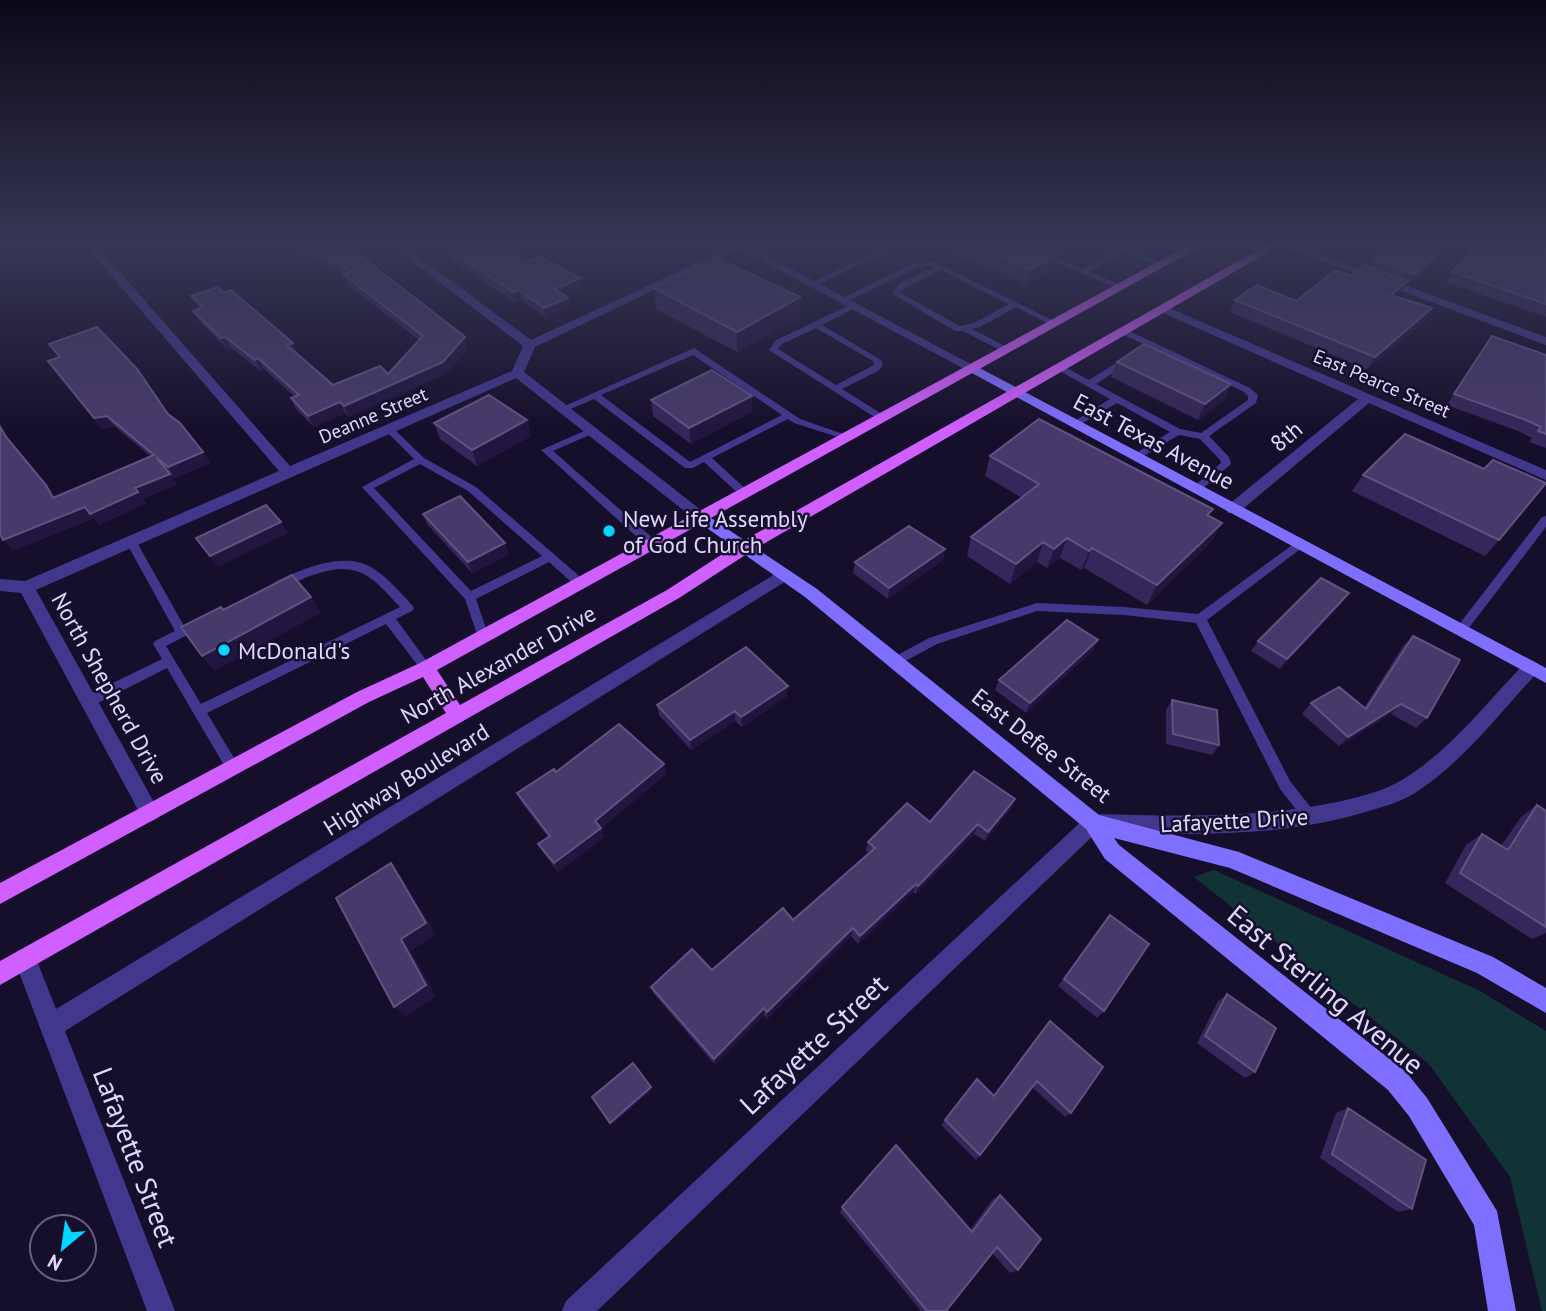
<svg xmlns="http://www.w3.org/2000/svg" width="1546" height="1311" viewBox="0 0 1546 1311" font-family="'PT Sans',sans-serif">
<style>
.green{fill:#123335}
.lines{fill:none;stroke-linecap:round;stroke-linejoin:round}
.service{fill:#41378c;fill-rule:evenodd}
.minor{fill:#41378c;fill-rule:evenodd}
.tertiary{fill:#41378c;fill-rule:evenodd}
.secondary{fill:#7f6fff;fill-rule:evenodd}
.primary{fill:#d05fff;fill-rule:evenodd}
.wall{fill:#352759}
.shaded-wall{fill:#21163f}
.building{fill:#473a6b;stroke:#5f5382;stroke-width:2}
.poi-dot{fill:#04d2ff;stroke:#160f2b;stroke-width:2.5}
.labels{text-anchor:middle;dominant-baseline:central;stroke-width:5;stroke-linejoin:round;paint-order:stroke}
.far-street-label{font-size:19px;fill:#e0d8ff;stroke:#160f2b}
.street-label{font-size:23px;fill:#e0d8ff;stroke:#160f2b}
.poi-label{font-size:23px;fill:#e0d8ff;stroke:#160f2b;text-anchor:start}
.near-street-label{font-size:28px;fill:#e0d8ff;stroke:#160f2b}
</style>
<rect width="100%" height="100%" fill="#160f2b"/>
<!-- green -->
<path class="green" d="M1214 870 1480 991 1546 1031V1311H1542L1510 1177 1429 1064 1194 877Z"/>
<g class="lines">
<!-- service -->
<path class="service" d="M889 246H899L815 286 808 284Z
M1021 246H1031L1082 269 1124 246H1132L1130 249 1167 265 1160 267 1125 252 1089 271 1123 286 1124 288 1120 290Z
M934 262 1060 324 1053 326 1016 307 980 327 972 329 1009 348V352L1006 353 963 331H955L893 294 899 284 934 267 933 266 917 268 846 302 839 300 912 264ZM941 270 1009 304 974 323 959 326 901 293 905 288Z
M850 305 857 307 822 325 881 360 883 365 878 371 842 389 885 416V420H879L769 350 776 340ZM816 328 873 361 874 365 836 385 778 349 782 344Z
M1125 329 1250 388 1258 395 1256 403 1209 436 1229 457 1231 464 1200 491 1196 492 1191 489 1221 463 1220 460 1200 439 1179 435 1137 460 1133 459V455L1170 432 1117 403 1078 426 1075 427 1070 424 1110 399 1058 370 1057 368 1061 365 1089 380 1124 358H1130V362L1096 384 1180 429 1201 433 1248 400V396L1244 392 1122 334V330Z
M694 348 800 419 852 437 850 439H844L794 423 788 419 712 458 749 492 750 494 745 497 741 496 704 462 693 468H685L594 399 566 411 563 412 558 409ZM693 355 782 415 690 462 601 395Z
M389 426 392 427 424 458 476 487 585 581 587 584 585 587H577L549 562 476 599 489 637 487 640H479L465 599 362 487 414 459 386 431V427ZM420 464 468 491 542 556 471 591 374 488Z
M591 428 596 431 594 433 553 451 656 541 657 544 656 547H648L541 450Z
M1546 516V527L1465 633H1457L1455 630 1457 627 1542 517Z
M131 538 135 539 184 626 197 621 203 625 201 628 166 646 201 704 400 607C370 574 356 559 310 576 299 580 289 586 279 589L273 585 275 582C302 569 342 551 371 567 387 577 400 592 412 605L414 608 412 611 396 619 432 668 430 671H422L386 624 207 713 240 768 238 772 233 774 228 772 167 668 94 705H84L83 701 84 697 162 659 153 644 155 641 175 631 126 542Z
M1299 540 1303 541 1304 544 1303 547 1207 620 1290 781 1316 814 1318 818 1316 822 1311 824 1306 822 1280 789 1196 623 1124 615 1037 611 937 644 900 664H892L890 661 892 658 929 638 1037 603 1124 607 1198 614Z"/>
<!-- minor -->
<path class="minor" d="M86 246H97L290 466 512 371 523 346 392 246H404L531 340 733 246H746L535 347 524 372 710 517 707 521H697L516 378 36 590 160 813 157 819 150 822 143 819 21 593 0 591V579L25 581 279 471Z
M1161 308H1169L1546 470V480L1369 403 1238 513H1228L1225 509 1228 505 1358 399 1161 312Z
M785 568 793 574 791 578 65 1031 175 1311H147L14 959 17 951 25 948 33 951 56 1009Z
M1531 661 1537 663 1540 668 1537 673C1500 713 1466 758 1421 789 1403 802 1382 807 1362 813 1276 838 1186 835 1097 832L597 1311H562L566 1301 1086 817 1093 814C1176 816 1260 819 1342 801 1362 796 1384 791 1402 780 1450 751 1486 703 1525 663Z"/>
<!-- tertiary -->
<path class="tertiary" d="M734 246H748L980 369 974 373 970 372Z
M1282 246H1298L1546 337V345Z"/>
<!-- secondary -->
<path class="secondary" d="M974 365 1546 668V683L970 372V366Z
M702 512 817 589 1099 815 1239 852 1493 957 1546 988V1013L1477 973 1230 868 1114 838 1119 845 1406 1072 1427 1098 1497 1211 1516 1311H1488L1474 1225 1409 1116 1388 1090 1105 859 1086 829 805 597 697 521 694 517 697 513Z"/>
<!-- primary -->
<path class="primary" d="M1187 246H1201L437 670 460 705 667 590 741 542 1265 246H1279L753 550 679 598 0 985V961L446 713 423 677 369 702 0 904V883L357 692 420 663Z"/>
</g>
<!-- wall -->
<path class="wall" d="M297 246H348L468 348 447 373 349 417 345 413 314 427 296 409 291 398 295 397 264 369 261 371 231 348 227 349 199 321 193 311 199 308 191 296 298 353 297 354 333 385 388 374 419 340 347 284 344 275 299 251Z
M448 246H500L525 262 582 288 565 296 568 298 570 308 546 318 522 300 515 303 450 259 447 249 451 248Z
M940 246H1040L1054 269 1026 285Z
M1546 246V317L1446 282 1452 272Z
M1374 259 1432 263 1409 284 1406 283 1400 293 1396 297 1425 321 1367 369 1230 312 1235 300 1296 301 1369 267Z
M654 288 800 297 799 318 737 352 656 309Z
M49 344 168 414 203 452 210 463 175 478 167 471 177 484 143 499 146 503 99 525 94 518 13 551 0 534V424L15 448 56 497 150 456 114 426 102 429 48 361 59 357Z
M1485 347 1546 355V448L1529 442 1532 438 1518 431 1447 405Z
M1117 362 1231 384 1224 400 1198 420 1111 377Z
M752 396V412L691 444 653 416 651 400Z
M527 420 531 436 477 466 440 439 434 423Z
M990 456 1213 509 1209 516 1222 523 1211 542 1147 605 1084 568 1081 570 1060 558 1047 568 1037 562 1010 584 967 556 971 537 1022 498 985 476Z
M1363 475 1499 540 1485 556 1352 491Z
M423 514 509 554 472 573 427 524Z
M945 549 943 560 888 599 853 573 855 562Z
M1349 593 1341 604 1280 669 1251 651 1258 641Z
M1413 636 1427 718 1416 728 1391 714 1339 746 1302 714 1311 703 1364 708 1403 646Z
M1093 650 1026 713 995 690 999 680Z
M787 696 742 727 735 721 691 750 659 715 657 705Z
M1172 700 1219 745 1212 755 1166 744V710Z
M664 764 666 774 601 828 604 837 558 872 543 852 538 844 548 837 522 803 517 793 556 772Z
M1537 805 1546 811V933L1532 939 1445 883 1466 845 1482 834 1501 846 1521 817Z
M1011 809 985 841 974 834 916 894 913 892 858 944 851 936 767 1019 764 1015 715 1065 654 994 651 987 712 970 793 920 869 853 866 851 868 842 930 822Z
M1104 923V1011L1097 1018 1058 986Z
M1227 994 1255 1072 1245 1078 1197 1043 1218 1001Z
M1050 1021 1071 1113 1065 1117 1032 1087 980 1155 976 1160 941 1125 977 1079 994 1095Z
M1348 1108 1412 1209 1398 1212 1320 1158 1336 1113Z
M1000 1195 1018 1270 1010 1273 992 1253 946 1311H921L840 1212 842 1207 970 1230 993 1199Z"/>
<!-- shaded-wall -->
<path class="shaded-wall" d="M1438 253 1432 263 1409 284 1415 274Z
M1058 254 1054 269 1026 285 1030 270Z
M580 278 582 288 557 299 555 289Z
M1407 281 1400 293 1384 307 1391 295Z
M519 290 522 300 515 303 513 292Z
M800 297 799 318 737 352V332Z
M568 298 570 308 546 318 544 308Z
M1432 308 1425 321 1367 369 1375 357Z
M225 337 231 348 227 349 221 338Z
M465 337 468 348 447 373 349 417 344 406Z
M293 343 298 353 292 356 287 345Z
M258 358 264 369 261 371 255 360Z
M1231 384 1224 400 1198 420 1205 404Z
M752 396V412L691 444 689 428Z
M340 402 345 413 314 427 308 416Z
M107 416 114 426 102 429 94 418Z
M527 420 531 436 477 466 472 450Z
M0 424 15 448 55 496 62 509 6 437 0 427Z
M203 452 210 463 175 478 168 467Z
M170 474 177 484 143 499 146 503 99 525 94 518 13 551 3 540Z
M281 522 288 533 218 567 210 556Z
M1222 523 1211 542 1147 605 1157 585Z
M1067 538 1060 558 1047 568 1054 549Z
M1043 542 1037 562 1010 584 1016 564Z
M505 543 509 554 472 573 468 562Z
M1092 548 1084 568 1081 570 1089 551Z
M945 549 943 560 888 599 889 588Z
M1349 593 1341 604 1280 669 1287 659Z
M311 597 321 613 214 671 202 656Z
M1098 640 1093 650 1026 713 1030 703Z
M788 686 787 696 742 727 741 717Z
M1401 704 1391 714 1339 746 1348 737Z
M735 711V721L691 750 690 740Z
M664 764 666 774 598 830 595 821Z
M1015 799 1011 809 985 841 988 832Z
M978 824 974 834 916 894 918 886Z
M601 828 604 837 558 872 554 863Z
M391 863 401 876 436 934 411 951 436 996 406 1017 394 1007Z
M916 884 913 892 858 944 860 936Z
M853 928 851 936 767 1019V1012Z
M764 1008V1015L715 1065 714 1059Z
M651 1087 652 1090 612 1125 610 1123Z"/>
<!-- building -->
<path class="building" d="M305 246H348L465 337 443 362 344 406 340 402 308 416 291 398 299 395 258 358 255 360 225 337 221 338 193 311 203 307 191 296 218 287 224 293 231 290 293 343 287 345 333 385 380 366 388 374 423 336 343 274 351 271Z
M455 246H500L525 262 539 256 580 278 555 289 568 298 544 308 519 290 513 292 447 249Z
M976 246H1040L1058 254 1030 270Z
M1388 246H1417L1438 253 1415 274 1374 259Z
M1476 246H1546V304L1452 272Z
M717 258 800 297 737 332 654 288Z
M1365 265 1407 281 1391 295 1432 308 1375 357 1235 300 1257 285 1296 301 1336 270 1352 276Z
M97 327 137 369 168 414 180 423 203 452 168 467 156 457 170 474 135 488 138 492 90 514 85 507 3 540 0 534V427L6 437 46 485 53 498 154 455 107 416 94 418 48 361 60 357 49 344Z
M1492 336 1546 355V434L1538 431 1541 427 1526 420 1454 394Z
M1144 344 1231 384 1205 404 1117 362Z
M712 370 752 396 689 428 651 400Z
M489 395 527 420 472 450 434 423Z
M1039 419 1213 509 1207 515 1222 523 1157 585 1092 548 1089 551 1067 538 1054 549 1043 542 1016 564 971 537 1039 484 990 456Z
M1405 434 1484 469 1493 460 1546 483 1499 540 1363 475Z
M460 496 505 543 468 562 423 514Z
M266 505 281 522 210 556 196 538Z
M909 526 945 549 889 588 855 562Z
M292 575 311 597 202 656 181 627 221 607 223 610Z
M1321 578 1349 593 1287 659 1258 641Z
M1067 620 1098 640 1030 703 999 680Z
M1413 636 1460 660 1427 718 1401 704 1348 737 1311 703 1339 687 1366 709Z
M746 647 788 686 741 717 735 711 690 740 657 705Z
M1172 700 1217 710 1219 745 1173 734Z
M619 724 664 764 595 821 601 828 554 863 538 844 550 836 517 793 554 769 556 772Z
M974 771 1015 799 988 832 978 824 918 886 916 884 860 936 853 928 767 1012 764 1008 714 1059 651 987 692 949 712 970 783 908 793 920 875 848 868 842 907 803 930 822Z
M1537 805 1546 811V927L1460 873 1482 834 1508 850Z
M391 863 426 923 401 939 426 985 394 1007 336 898Z
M1110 915 1149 944 1104 1011 1064 979Z
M1227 994 1276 1028 1255 1072 1205 1036Z
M1050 1021 1103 1067 1071 1113 1037 1081 980 1155 945 1120 977 1079 994 1096Z
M633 1063 651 1087 610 1123 592 1097Z
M1348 1108 1426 1160 1412 1209 1332 1154Z
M896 1145 972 1232 1000 1195 1041 1239 1018 1270 997 1247 946 1311H927L842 1207Z"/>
<!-- sky -->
<linearGradient id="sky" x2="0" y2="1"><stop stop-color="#0c0818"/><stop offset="0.57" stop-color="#363755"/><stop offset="1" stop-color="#363755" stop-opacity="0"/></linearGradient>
<rect width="1546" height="430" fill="url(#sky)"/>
<!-- markers -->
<g class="poi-dot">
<circle cx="609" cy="531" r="7"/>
<circle cx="224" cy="650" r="7"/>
</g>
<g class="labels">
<!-- far-street labels -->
<g class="far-street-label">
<text transform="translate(1382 383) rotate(23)">East Pearce Street</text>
<text transform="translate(373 415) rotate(-23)">Deanne Street</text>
</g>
<!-- street labels -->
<g class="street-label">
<text transform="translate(1286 436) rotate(-40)">8th</text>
<text transform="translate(1154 441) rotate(28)">East Texas Avenue</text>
<text transform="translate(498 664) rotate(-29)">North Alexander Drive</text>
<text transform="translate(110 688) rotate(61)">North Shepherd Drive</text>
<text transform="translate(1042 745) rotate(38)">East Defee Street</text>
<text transform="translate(406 779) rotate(-32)">Highway Boulevard</text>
<text transform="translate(1234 820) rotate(-3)">Lafayette Drive</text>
</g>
<!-- poi labels -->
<g class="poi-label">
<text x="623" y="518">New Life Assembly<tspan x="623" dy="26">of God Church</tspan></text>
<text x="238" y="650">McDonald's</text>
</g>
<!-- near-street labels -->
<g class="near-street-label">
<text transform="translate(1326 989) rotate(40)">East Sterling Avenue</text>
<text transform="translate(813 1044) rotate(-43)">Lafayette Street</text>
<text transform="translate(136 1157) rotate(69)">Lafayette Street</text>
</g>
</g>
<!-- north arrow -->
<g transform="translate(63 1248) rotate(209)"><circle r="33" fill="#160f2b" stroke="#675f80" stroke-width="2"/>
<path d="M0-5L12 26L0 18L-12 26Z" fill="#04d2ff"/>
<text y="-10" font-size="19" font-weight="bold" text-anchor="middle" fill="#e0d8ff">N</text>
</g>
</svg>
